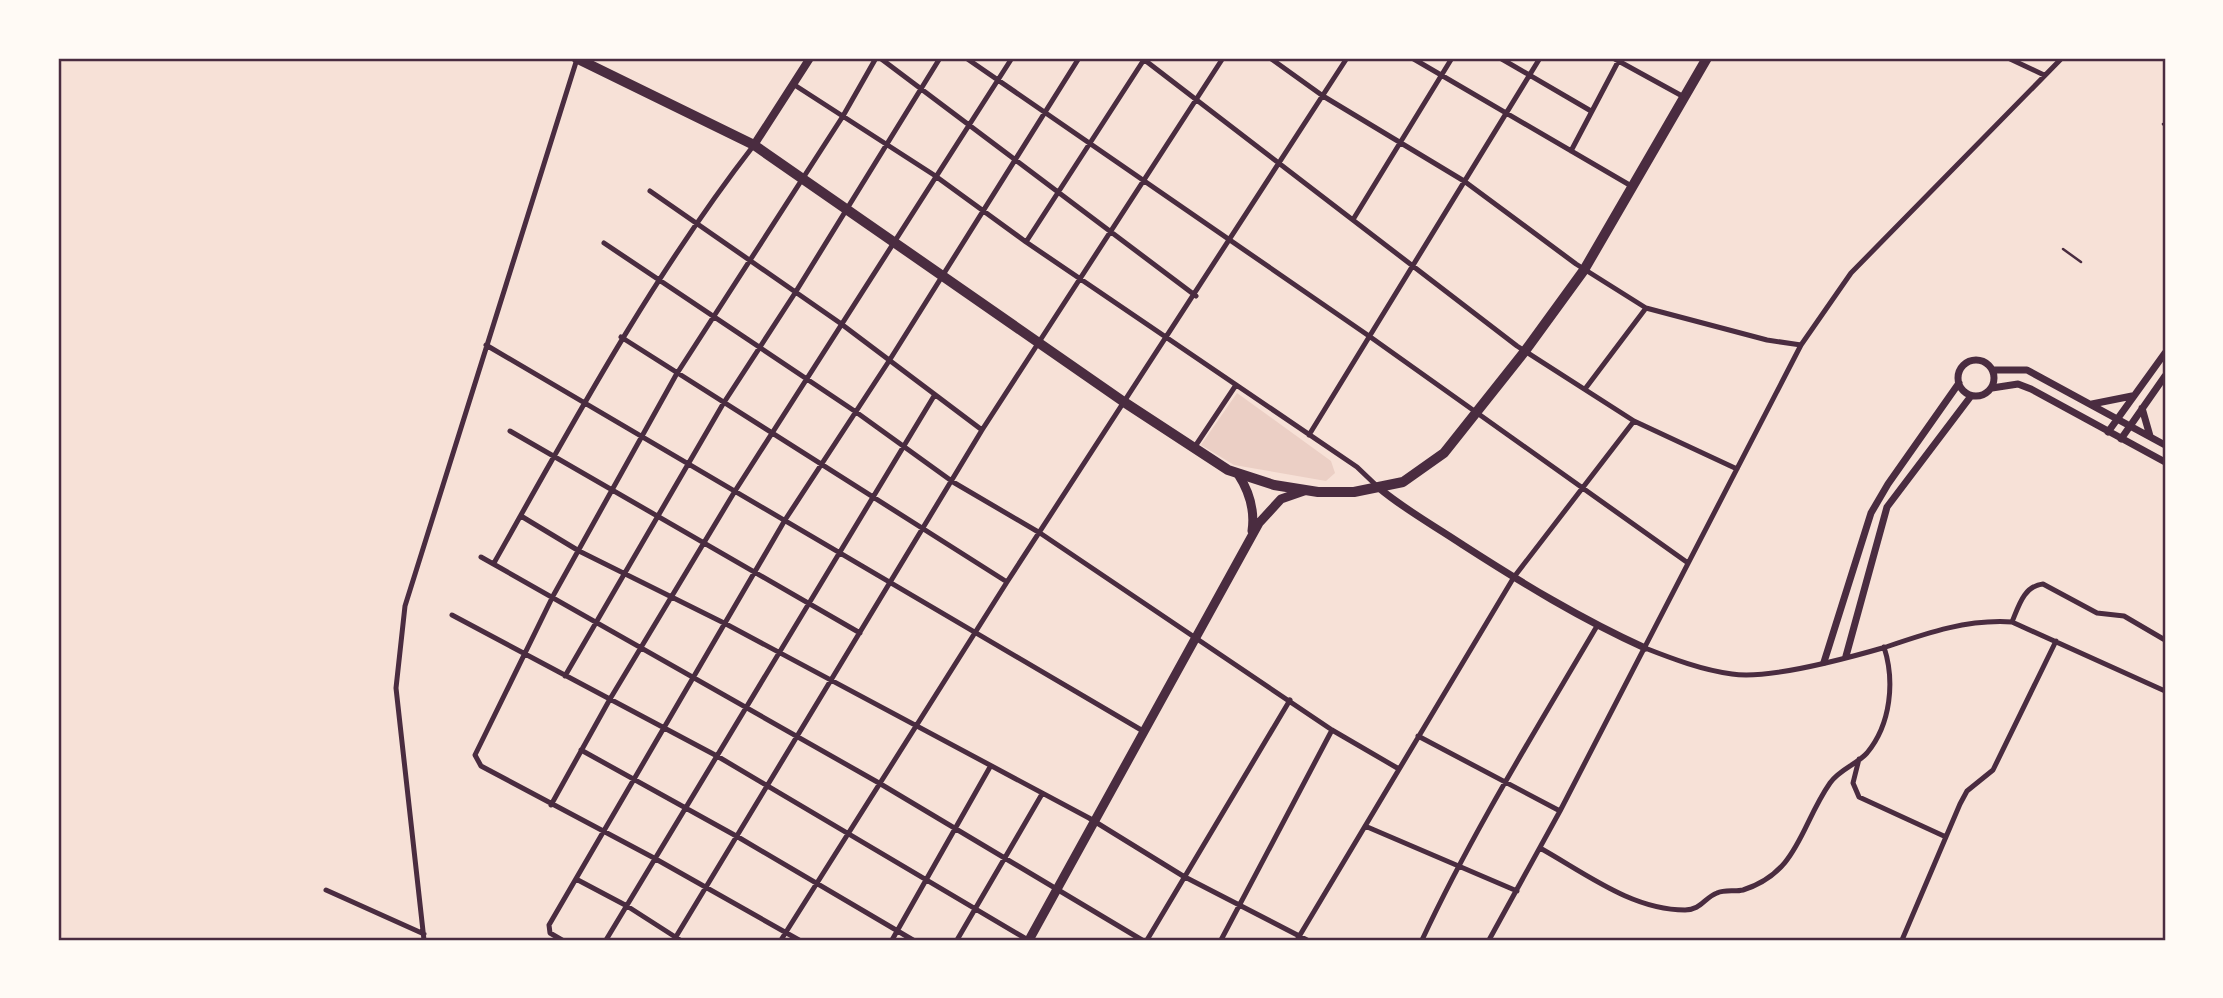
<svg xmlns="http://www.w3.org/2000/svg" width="2223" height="998" viewBox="0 0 2223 998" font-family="'DejaVu Sans',sans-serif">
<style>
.green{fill:#ebcfc5}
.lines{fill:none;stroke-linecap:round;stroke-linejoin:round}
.service{stroke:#4a2c40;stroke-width:2.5}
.minor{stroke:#4a2c40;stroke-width:5}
.tertiary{stroke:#4a2c40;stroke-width:7}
.secondary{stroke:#4a2c40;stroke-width:8}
.primary{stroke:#4a2c40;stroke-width:9}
.trunk{stroke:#4a2c40;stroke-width:10}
.neatline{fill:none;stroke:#4a2c40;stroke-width:2.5}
</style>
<rect width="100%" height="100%" fill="#f7e1d7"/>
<!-- green -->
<path class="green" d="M1237 393 1331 461 1335 473 1326 481 1234 465 1201 445Z"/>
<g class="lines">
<!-- service -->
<path class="service" d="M2163 124 2165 126
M2063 249 2081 262"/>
<!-- minor -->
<path class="minor" d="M880 58 1196 296
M966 58 1369 336 1688 563
M1142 58 1517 346 1634 421 1737 469
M1270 58 1323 96 1464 181 1576 264 1646 308 1767 340 1801 345
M1412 58 1633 187
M1500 58 1591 111
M1613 58 1684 97
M2008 58 2044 75
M793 84 934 175 1026 242 1357 467 1379 488
M1571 151 1620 58
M650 191 840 323 982 430
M1354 218 1452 58
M1026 242 1145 58
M604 243 856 412 953 482 1040 533 1332 730 1399 769
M621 337 1007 582
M486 345 1143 731
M1585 389 1646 308
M510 431 860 633
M1309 435 1540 58
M1194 448 1236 385
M521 516 579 551 726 624 1089 818 1183 876 1307 940
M481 557 879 783 1142 940
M494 563C575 419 653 275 754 145
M452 615 717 756 1028 940
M2012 622C2019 605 2024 586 2043 584L2097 613 2124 616 2165 640
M1645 648C1673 659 1702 670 1732 674 1770 680 1848 658 1886 647 1927 633 1967 619 2012 622L2165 691
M565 676 723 404 795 293 940 58
M1418 736 1560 811
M581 750 738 837 913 940
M1859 759 1853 783 1859 797 1946 837
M551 805 610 699 735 491 1012 58
M1365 826 1517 891
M1540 848C1585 873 1632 910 1685 910 1701 910 1704 898 1717 893 1725 889 1735 892 1743 890 1799 872 1800 826 1830 783 1840 769 1856 765 1867 753 1891 724 1895 681 1884 647
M576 879 627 906 680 940
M326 890 424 934
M424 940 396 688 405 606 577 59
M562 940 550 933 549 925 785 520 889 361 1079 58
M606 940 934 396
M674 940 982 430 1223 58
M781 940 1007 582 1347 58
M799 940 654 858 481 766 475 755 553 596 676 375 843 116 876 58
M892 940 990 767
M957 940 1042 794
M1147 940 1290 700
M1221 940 1332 730
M1297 940 1514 577 1634 421
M1422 940C1473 831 1536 730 1597 626
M1489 940 1560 811 1801 345 1851 273 2062 58
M1902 940 1960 804 1967 791 1993 770 2056 641"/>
<!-- tertiary -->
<path class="tertiary" d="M1958 378a18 18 0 1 1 36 0a18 18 0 1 1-36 0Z
M1993 370H2027L2165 445
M1992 388 2018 384 2031 389 2165 462
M2092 404 2132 396
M2142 408 2150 436
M2108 432 2165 353
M2121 439 2165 376
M1379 488C1405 510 1435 526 1463 545 1522 583 1581 619 1645 648
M1846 656 1887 507 1971 396
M1824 662 1871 513 1888 484 1959 383"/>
<!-- secondary -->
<path class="secondary" d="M754 145 810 58"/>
<!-- primary -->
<path class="primary" d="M1238 474C1249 491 1255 511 1252 531
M1029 940 1259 523 1281 499 1304 491"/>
<!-- trunk -->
<path class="trunk" d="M576 58 754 145 1124 402 1228 470 1274 485 1318 492H1354L1403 482 1444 453 1525 351 1584 270 1707 58"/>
</g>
<!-- border -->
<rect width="2223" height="998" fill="none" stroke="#fffaf5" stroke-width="119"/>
<rect x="60" y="60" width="2104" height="879" class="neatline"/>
</svg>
